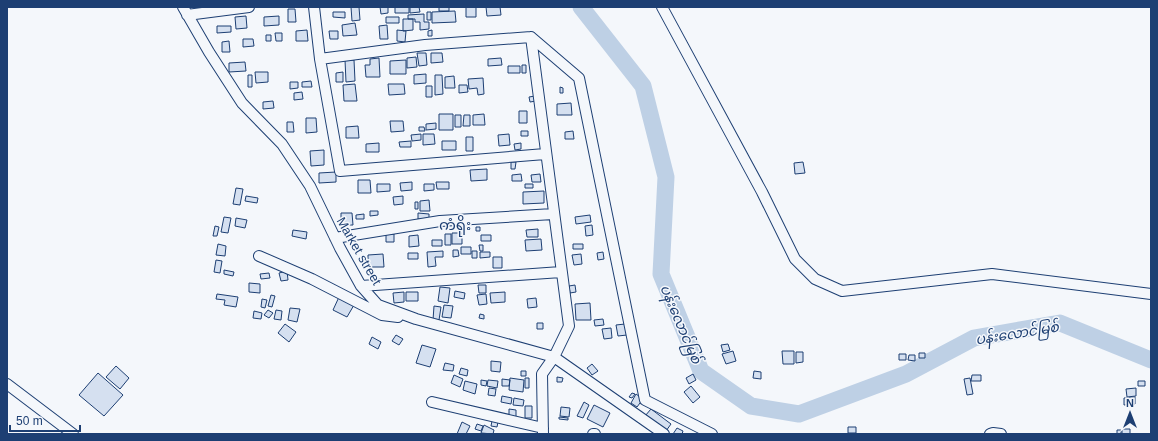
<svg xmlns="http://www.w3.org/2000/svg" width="1158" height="441" viewBox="0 0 1158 441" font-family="Helvetica,'Noto Sans Myanmar',sans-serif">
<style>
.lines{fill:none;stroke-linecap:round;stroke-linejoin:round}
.river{stroke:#bed0e5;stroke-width:17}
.building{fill:#d5e0f0;stroke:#1d3f73}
.minor-casing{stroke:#1d3f73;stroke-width:12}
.minor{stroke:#f4f7fb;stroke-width:10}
.labels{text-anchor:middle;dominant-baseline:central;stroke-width:3;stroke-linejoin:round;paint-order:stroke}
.street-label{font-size:13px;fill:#1d3f73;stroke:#f4f7fb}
.water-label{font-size:14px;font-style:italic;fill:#1d3f73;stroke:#f4f7fb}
.quarter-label{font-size:15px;fill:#1d3f73;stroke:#f4f7fb}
</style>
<rect width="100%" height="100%" fill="#f4f7fb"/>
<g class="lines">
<!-- river -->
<path class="river" d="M581 7 643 86 666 177 661 274 701 371 751 406 799 414 906 374 974 338 1060 323 1151 360"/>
</g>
<!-- building -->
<path class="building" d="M351 7H359L360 20 352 21Z
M380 7H388V13L381 14Z
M395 7H409V13H395Z
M410 7H419L420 12 410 13Z
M439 7H449V11H439Z
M466 7H476V17H466Z
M486 7H500L501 15 487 16Z
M288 9H295L296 22H288Z
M455 11 456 22 432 23V12Z
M333 12H345V18L333 17Z
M427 12H431V20H427Z
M424 14V22H429V29L420 30V22H415V19H408V15Z
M246 16 247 28 236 29 235 17Z
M279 16V25L264 26V17Z
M386 17H399V23H386Z
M403 19H413V30L403 31Z
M355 23 357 35 343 36 342 25Z
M387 25 388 39H380L379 26Z
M217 26H231V32L217 33Z
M307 30 308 41H296V31Z
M397 30 406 31 405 42 397 41Z
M432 30V36H428V31Z
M329 31H338V39H330Z
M275 33H282V41H276Z
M266 35H271V41H266Z
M243 39H253L254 46 243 47Z
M229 41 230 52H222V42Z
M417 53H426L427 65 419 66Z
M431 53H442L443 62 431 63Z
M416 57 417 67 407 68V58Z
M379 58 380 77H366L365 65H370V59Z
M501 58 502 65 488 66V59Z
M345 60H354L355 81 346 82Z
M406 60V74H390V61Z
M245 62 246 71 229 72V63Z
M522 65H526V73H522Z
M508 66H520V73H508Z
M255 72H268V82L256 83Z
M343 72V82H336V73Z
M426 74V83L414 84V75Z
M248 75H252V87H248Z
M435 75H442L443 94 435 95Z
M454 76 455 88H445V77Z
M483 78 484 94 478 95 477 88 469 89 468 79Z
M311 81 312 87H302V82Z
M290 82H298V88L290 89Z
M355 84 357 101H344L343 85Z
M388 84H404L405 94 389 95Z
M459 85H467L468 92 459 93Z
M426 86H432V97H426Z
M560 87 563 88V93H560Z
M302 92 303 99 294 100V93Z
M535 96 536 101 530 102 529 97Z
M273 101 274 108 263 109V102Z
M571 103 572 115H557V104Z
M519 111H527V123H519Z
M439 114H453V130H439Z
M484 114 485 125H473V115Z
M455 115H461V127H455Z
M464 115H470V126H463Z
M306 118H316L317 132 306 133Z
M390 121H403L404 131 391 132Z
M287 122H293L294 132H287Z
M436 123V129L426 130V124Z
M358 126 359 138H346V127Z
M419 127H424L425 131H419Z
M521 131H528V136H521Z
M573 131 574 139H565V132Z
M421 134V140L412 141 411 135Z
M423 134H434L435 144 423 145Z
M509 134 510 145 499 146 498 135Z
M466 137H473V151H466Z
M411 141V147H400L399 142Z
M442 141H456V150H442Z
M379 143V152H366V144Z
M521 143V149L515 150 514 144Z
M324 150V165L311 166 310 151Z
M511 162H516L515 169H511Z
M803 162 805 173 795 174 794 163Z
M487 169V180L471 181 470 170Z
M336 172V182L319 183V173Z
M521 174 522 181H512V175Z
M540 174 541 182H532L531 175Z
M358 180H370L371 193H358Z
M412 182V190L401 191 400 183Z
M436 182H449V189H437Z
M377 184H390V191L377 192Z
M424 184H434V190L424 191Z
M525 184H533V188H525Z
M236 188 243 189 240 205 233 204Z
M544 191V203L523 204V192Z
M246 196 258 198 257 203 245 201Z
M403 196V204L394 205 393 197Z
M429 200 430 211H420V201Z
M415 202H418V209H415Z
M370 211H378V215L370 216Z
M341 213H352L353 225H341Z
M418 213 429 214V220L418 219Z
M364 214V219H356V215Z
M590 215 591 222 576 224 575 217Z
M224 217 231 218 228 233 221 232Z
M236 218 247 220 245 228 235 226Z
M592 225 593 235 586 236 585 226Z
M215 226 219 227 217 236H213Z
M476 227H480V231H476Z
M538 229V237H527L526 230Z
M293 230 307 232 306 239 292 236Z
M452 233H462V244H452Z
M386 234H394V242H386Z
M445 234H451V245H445Z
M418 235 419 246 409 247V236Z
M481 235H491V241H481Z
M541 239 542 250 526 251 525 240Z
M432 240H442V246H432Z
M218 244 226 246 225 256 216 255Z
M573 244H583V249H573Z
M479 245H483V251H480Z
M461 247H471V254H461Z
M453 250H458L459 256 453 257Z
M443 251V257H435L436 266 428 267 427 252Z
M472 251H477V258H472Z
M480 252H490V257L480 258Z
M603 252 604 259 598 260 597 253Z
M408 253H418V259H408Z
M383 254 384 267H368V255Z
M581 254 582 264 574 265 572 255Z
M493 257H502V268H493Z
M216 260 222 261 220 273 214 272Z
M224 270 234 272 233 276 224 274Z
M287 271 288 280 281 281 279 273Z
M269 273 270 278 261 279 260 274Z
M249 283 260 284V293L249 292Z
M478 285H486V293H479Z
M575 285 576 292 570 293 569 286Z
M440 287 450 288 448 303 438 301Z
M455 291 465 293 464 299 454 297Z
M404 292V302L394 303 393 293Z
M406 292H418V301H406Z
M505 292V302L491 303 490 293Z
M217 294 238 297 236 307 224 305 225 300 216 299Z
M486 294 487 304 479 305 477 295Z
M271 295 275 296 272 307 268 306Z
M339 297 354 305 347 317 333 310Z
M536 298 537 307 528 308 527 299Z
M262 299 267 300 265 308 261 307Z
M590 303 591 320H576L575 304Z
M444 305 453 306 451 318 442 317Z
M434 306 441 307 439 320H433Z
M290 308 300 309 297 322 288 320Z
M268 310 273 313 269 318 264 315Z
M276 310 282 311 281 320 274 319Z
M254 311 262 313 261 319 253 318Z
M480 314 484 315V319L479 318Z
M603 319 604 325 595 326 594 320Z
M537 323H543V329H537Z
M285 324 296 332 289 342 278 333Z
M625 324 627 335 618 336 616 325Z
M611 328 612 338 604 339 602 329Z
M396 335 403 339 399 345 392 341Z
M372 337 381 342 378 349 369 344Z
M728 344 730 350 723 352 721 345Z
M422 345 436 349 430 367 416 363Z
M733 351 736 361 726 364 722 354Z
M782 351H794V364H783Z
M796 352H803V362L796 363Z
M919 353H925V358H919Z
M899 354H906V360H899Z
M909 355H915V361L908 360Z
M491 361 501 362 500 372 491 371Z
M445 363 454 365 453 371 443 370Z
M592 364 598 371 592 375 587 368Z
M116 366 129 378 120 389 106 377Z
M461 368 468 370 467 376 459 374Z
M521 371H526V376H521Z
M754 371 761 372V379L753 378Z
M98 373 123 395 104 416 79 395Z
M693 374 696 380 689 384 686 378Z
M454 375 463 379 460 387 451 383Z
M972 375H981V381H971Z
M557 377 563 378 562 382H557Z
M510 378 524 380 523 392 509 390Z
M525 378H529V388H525Z
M970 378 973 394 967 395 964 379Z
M502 379 510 380 509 386H502Z
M481 380 487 381 486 386 481 385Z
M488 380 498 381 497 388 487 386Z
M465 381 477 384 475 394 463 390Z
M1138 381H1145V386H1138Z
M691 386 700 397 693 403 684 392Z
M489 388 496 389 495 396 488 395Z
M1136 388V396L1127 397 1126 389Z
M632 393 635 394 632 398 629 397Z
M636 394 643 399 637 407 631 403Z
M502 396 512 398 511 404 501 402Z
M1135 397V404L1124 405V398Z
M514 398 524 400 523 406 513 405Z
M584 402 589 405 583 418 577 416Z
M594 405 610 413 603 427 587 419Z
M525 406H532V418H525Z
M561 407 570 408 569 417 560 416Z
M509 409 516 410V419L509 418Z
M651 409 671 424 666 431 645 416Z
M559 417 568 418V420L559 419Z
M492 421 498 422 497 427 491 426Z
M462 422 470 426 466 434H457Z
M477 424 483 426 481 431 475 429Z
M484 425 494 430 493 434 481 433Z
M848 427H856V433H848Z
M677 428 683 431 682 434H673Z
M1122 429H1130V434H1122Z
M1117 430H1121V434H1117Z"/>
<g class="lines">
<!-- minor casing -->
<g class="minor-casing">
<path id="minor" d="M183 7 209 52 242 103 282 144 310 186 340 248 361 286 378 305 416 319 554 357 664 434
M314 7 320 59 425 45 531 37 569 326 554 357 542 374 543 434
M662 7 762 192 795 259 815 279 842 291 992 274 1151 294
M187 15 249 7
M531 37 579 78 645 400 712 434
M320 59 340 171 545 154
M335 238 440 221 553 214
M259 256 312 279 382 315 398 317
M361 286 561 272
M7 384 73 434
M432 402 543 428
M593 434H595
M990 434 993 433 1001 434"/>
</g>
<!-- minor -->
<use href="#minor" class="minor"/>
</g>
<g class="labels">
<!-- street labels -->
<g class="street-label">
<text transform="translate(359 251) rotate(60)">Market street</text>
</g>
<!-- water labels -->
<g class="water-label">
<text transform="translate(681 324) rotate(67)">ပန်းလောင်မြစ်</text>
<text transform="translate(1017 333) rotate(-9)">ပန်းလောင်မြစ်</text>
</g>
<!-- quarter labels -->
<g class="quarter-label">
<text x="455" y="224">ကံရိုး</text>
</g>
</g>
<!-- border -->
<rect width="1158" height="441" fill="none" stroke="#1d3f73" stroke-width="16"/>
<!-- north arrow -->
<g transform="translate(1130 413)" stroke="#f4f7fb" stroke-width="3" paint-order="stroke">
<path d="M0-3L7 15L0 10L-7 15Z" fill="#1d3f73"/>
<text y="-6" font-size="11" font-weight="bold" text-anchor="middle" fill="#1d3f73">N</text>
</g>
<!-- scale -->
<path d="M10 425v6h70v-6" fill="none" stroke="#1d3f73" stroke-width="2"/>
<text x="16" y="425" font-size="12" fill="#1d3f73" stroke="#f4f7fb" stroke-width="3" paint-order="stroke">50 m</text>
</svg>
